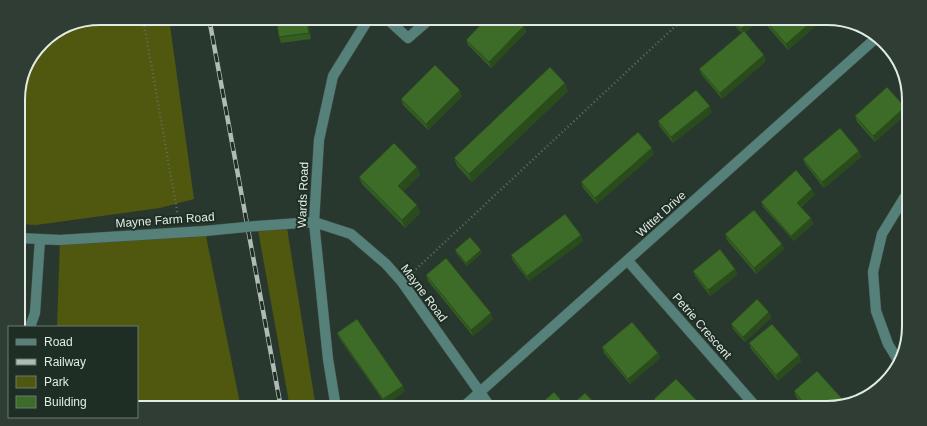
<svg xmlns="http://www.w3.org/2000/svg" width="927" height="426" viewBox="0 0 927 426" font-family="Arial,sans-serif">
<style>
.green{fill:#50570e}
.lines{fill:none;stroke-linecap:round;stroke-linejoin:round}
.minor-casing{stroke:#46554c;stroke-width:11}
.path{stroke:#606e66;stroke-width:2.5;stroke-dasharray:1 3;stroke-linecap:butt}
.minor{stroke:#55817a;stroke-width:10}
.rail-casing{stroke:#afbbb4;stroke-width:4.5}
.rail{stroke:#1f2e25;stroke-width:3;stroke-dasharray:9;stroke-linecap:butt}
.minor-bridge-casing{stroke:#46554c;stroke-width:11;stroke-linecap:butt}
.minor-bridge{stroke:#55817a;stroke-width:10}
.wall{fill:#345d22}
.shaded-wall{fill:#2a4c1c}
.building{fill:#3c6c28;stroke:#2a4c1c}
.labels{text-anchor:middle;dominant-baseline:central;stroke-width:4;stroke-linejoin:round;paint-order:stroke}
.street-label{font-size:12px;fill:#e1ebe5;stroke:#1f2e25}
.rim{fill:none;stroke:#e1ebe5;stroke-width:2}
</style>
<rect width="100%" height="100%" fill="#28382f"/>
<!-- green -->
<path class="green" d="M100 18H169L194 199 160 208 36 225 18 224V95L27 64 46 39 69 24Z
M287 228 316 408H290L258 230Z
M205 231 241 408H137V327H57L60 240Z"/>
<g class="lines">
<!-- minor casing -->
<g class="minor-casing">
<path id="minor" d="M386 18 408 38 431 18
M257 226 314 222 351 234 386 264 402 282 491 408
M19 238 60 240 205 231
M628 261 757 408
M30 327 35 313 40 239
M899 362 888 344 876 311 873 272 882 234 904 198 909 194
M336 408 328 359 314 222 319 140 333 76 369 18
M462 408 876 38"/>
</g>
<!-- path -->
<path class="path" d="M143 18 178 216
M413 272 684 18"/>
<!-- minor -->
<use href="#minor" class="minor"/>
<!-- rail casing -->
<g class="rail-casing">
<path id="rail" d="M209 18 281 408"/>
</g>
<!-- rail -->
<use href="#rail" class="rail"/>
<!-- minor-bridge casing -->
<g class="minor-bridge-casing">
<path id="minor-bridge" d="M205 231 257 226"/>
</g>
<!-- minor-bridge -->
<use href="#minor-bridge" class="minor-bridge"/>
</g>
<!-- wall -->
<path class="wall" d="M276 18H308L311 39 281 43 279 37Z
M560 18H570L565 23Z
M727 18H761L745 33 766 61 722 99 702 75 699 69 742 33Z
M767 18H817L819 23 788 50 767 26 765 20Z
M524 26 526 32 491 68 468 45 466 40Z
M901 82 908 89V94L903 88Z
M568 91 472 182 457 166 454 158Z
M462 96 428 130 403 105 401 99Z
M905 107 907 113 875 142 857 122 855 116Z
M712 112 673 143 660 127 658 121Z
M859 151 861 157 824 188 805 164 803 159Z
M654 154 597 204 583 188 581 182Z
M417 167 420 175 403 191 417 205 420 213 405 228 362 184 359 177Z
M815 195 801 207 811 218 813 224 794 241 763 207 761 202Z
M725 234 782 244 784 249 756 274 727 240Z
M583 241 529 281 513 261 511 255Z
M455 250 482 253 467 266 456 253Z
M735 269 737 275 710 296 695 276 693 271Z
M426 275 493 319 473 336 428 281Z
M769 312 771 318 745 342 733 329 731 324Z
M337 333 405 391 386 405 339 338Z
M749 343 799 355 801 361 778 381 751 349Z
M602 347 658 353 660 358 630 384 604 353Z
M794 391 832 408H805L796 397Z
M654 399 704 408H659L657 405Z"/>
<!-- shaded-wall -->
<path class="shaded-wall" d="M306 18H308L311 39 309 33Z
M563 18H570L565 23Z
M753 18H761L743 35 741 29Z
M816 18H817L819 23 788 50 786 44Z
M524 26 526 32 491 68 489 62Z
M764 55 766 61 722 99 720 93Z
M565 83 568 91 472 182 469 174Z
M460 90 462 96 428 130 426 124Z
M710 106 712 112 673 143 671 137Z
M905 107 907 113 875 142 873 136Z
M652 148 654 154 597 204 595 198Z
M859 151 861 157 824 188 822 182Z
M417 167 420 175 401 194 398 186Z
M812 189 815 195 799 208 797 203Z
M417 205 420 213 405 228 402 220Z
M811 218 813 224 794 241 791 236Z
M581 235 583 241 529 281 527 276Z
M782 244 784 249 756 274 754 268Z
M481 250 482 253 467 266 466 263Z
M735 269 737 275 710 296 708 290Z
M769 312 771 318 745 342 743 337Z
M491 313 493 319 473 336 471 330Z
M658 353 660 358 630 384 628 379Z
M799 355 801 361 778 381 776 375Z
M403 386 405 391 386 405 383 399Z"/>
<!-- building -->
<path class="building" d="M276 18H306L309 33 279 37Z
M487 18H516L524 26 489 62 466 40Z
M731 18H753L741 29Z
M767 18H816L786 44 765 20Z
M744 31 764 55 720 93 699 69Z
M435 65 460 90 426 124 401 99Z
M550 67 565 83 469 174 454 158Z
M904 80 908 89V90L901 82Z
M887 87 905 107 873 136 855 116Z
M696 90 710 106 671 137 658 121Z
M840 128 859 151 822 182 803 159Z
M638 132 652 148 595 198 581 182Z
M394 143 417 167 398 186 417 205 402 220 359 177Z
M796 170 812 189 797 203 811 218 791 236 761 202Z
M754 210 782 244 754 268 725 234Z
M565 214 581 235 527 276 511 255Z
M470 237 481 250 466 263 455 250Z
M720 249 735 269 708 290 693 271Z
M446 258 491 313 471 330 426 275Z
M757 299 769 312 743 337 731 324Z
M357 319 403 386 383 399 337 333Z
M632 322 658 353 628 379 602 347Z
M772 324 799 355 776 375 749 343Z
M817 371 846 403 832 408H808L794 391Z
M676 379 704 408H663L654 399Z
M554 392 568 408H536Z
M585 393 599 408H568Z"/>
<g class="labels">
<!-- street labels -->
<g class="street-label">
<text transform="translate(303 195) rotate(-88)">Wards Road</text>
<text transform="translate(661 214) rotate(-42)">Wittet Drive</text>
<text transform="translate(165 220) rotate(-4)">Mayne Farm Road</text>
<text transform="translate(424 293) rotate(53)">Mayne Road</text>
<text transform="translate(702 326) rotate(49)">Petrie Crescent</text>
</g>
</g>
<!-- crop -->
<path d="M0 0H927V426H0ZM100 25H827A75 75 0 0 1 902 100V326A75 75 0 0 1 827 401H100A75 75 0 0 1 25 326V100A75 75 0 0 1 100 25Z" fill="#2f3d34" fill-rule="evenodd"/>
<path class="rim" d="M100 25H827A75 75 0 0 1 902 100V326A75 75 0 0 1 827 401H100A75 75 0 0 1 25 326V100A75 75 0 0 1 100 25Z"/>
<!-- legend -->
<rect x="8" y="326" width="130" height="92" fill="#1f2e25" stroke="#6d7a72"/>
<rect x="16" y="339" width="20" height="6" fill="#55817a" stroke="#6d7a72"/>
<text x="44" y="346" font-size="12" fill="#e1ebe5">Road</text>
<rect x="16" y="359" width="20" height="6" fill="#afbbb4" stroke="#6d7a72"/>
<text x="44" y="366" font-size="12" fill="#e1ebe5">Railway</text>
<rect x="16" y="376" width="20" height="12" fill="#50570e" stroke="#6d7a72"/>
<text x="44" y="386" font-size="12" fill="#e1ebe5">Park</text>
<rect x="16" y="396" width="20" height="12" fill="#3c6c28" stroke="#6d7a72"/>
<text x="44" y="406" font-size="12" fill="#e1ebe5">Building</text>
</svg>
